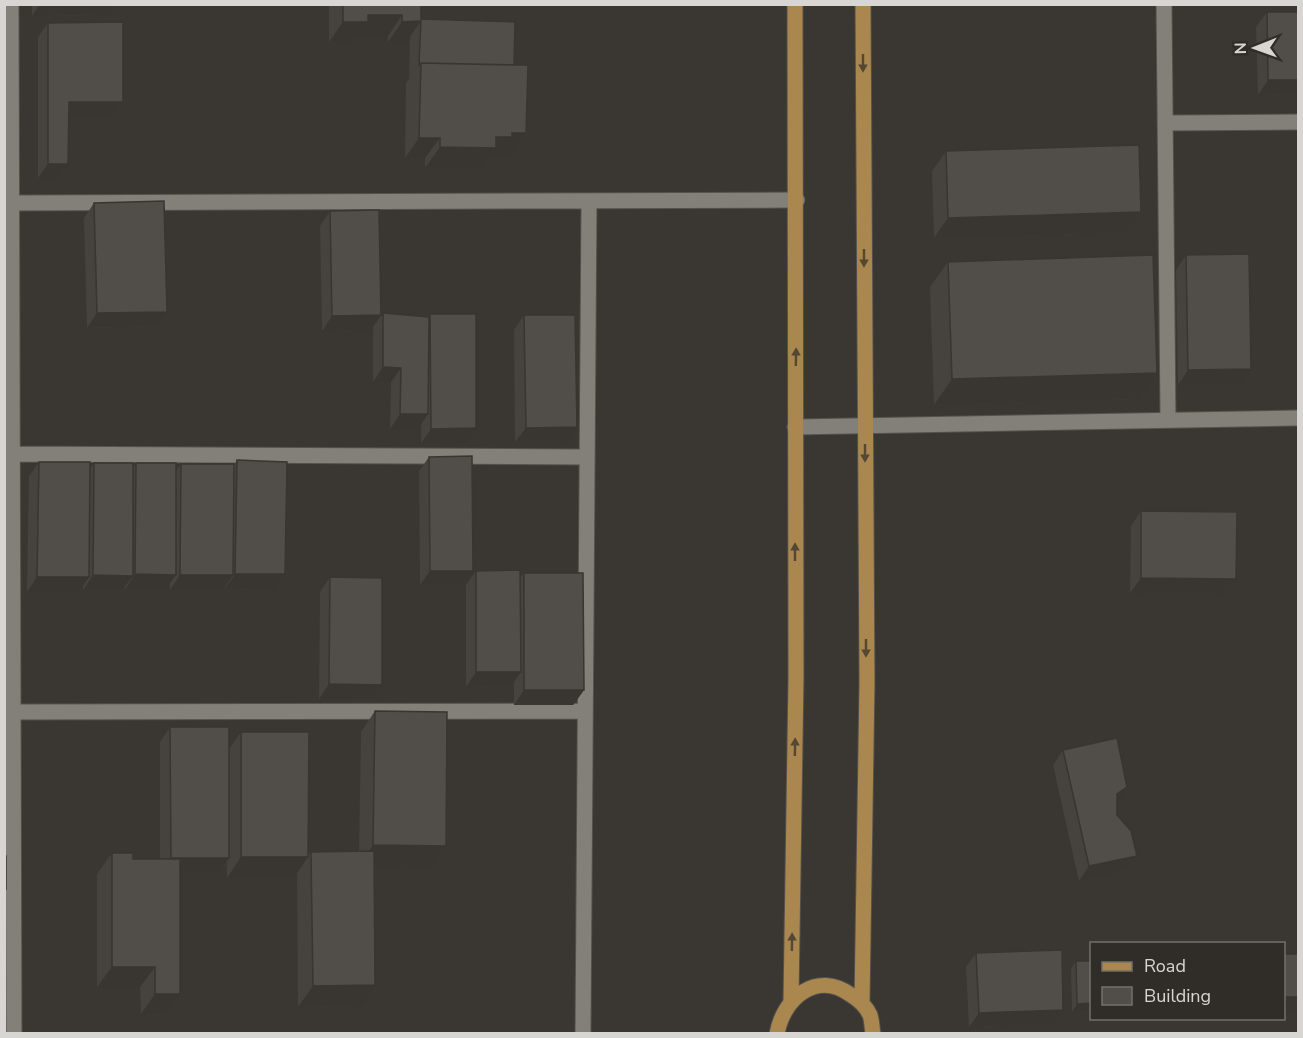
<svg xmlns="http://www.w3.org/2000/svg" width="1303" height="1038" viewBox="0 0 1303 1038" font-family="'Nunito Sans',sans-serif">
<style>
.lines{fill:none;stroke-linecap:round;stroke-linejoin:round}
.minor-casing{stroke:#54524d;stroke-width:17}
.major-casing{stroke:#54524d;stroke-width:17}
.minor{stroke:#837f79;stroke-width:15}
.major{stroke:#a9874e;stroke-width:15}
.wall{fill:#46423e}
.shaded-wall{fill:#393632}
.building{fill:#514d48;stroke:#393632;stroke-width:1.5}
.oneway{fill:#544733}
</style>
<rect width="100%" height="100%" fill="#3a3631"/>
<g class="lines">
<!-- minor casing -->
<g class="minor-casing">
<path id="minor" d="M11 4 14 1034
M1164 4 1168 420
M1165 123 1298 122
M11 203 797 200
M795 427 1298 418
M12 454 587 457
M13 712 585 711
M583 1034 589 201"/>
</g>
<!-- major casing -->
<g class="major-casing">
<path id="major" d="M791 1001 796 677 795 4
M862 1003 867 683 863 4
M777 1034C783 998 817 970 851 995 859 1000 866 1006 870 1015 872 1021 872 1028 873 1034"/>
</g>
<!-- minor -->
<use href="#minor" class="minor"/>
<!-- major -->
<use href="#major" class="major"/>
</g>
<!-- wall -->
<path class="wall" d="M32 4H119L112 15 32 16Z
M329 4H421V19L514 65 526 133 512 154H500L497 158H489L481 168H425V158H405L406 83 409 79 410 36 406 42H388V36H358L354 42H329Z
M1267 12H1299V94L1258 95 1256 27Z
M48 23 123 102 113 116H69L68 164 58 178H38V37Z
M946 151 1141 212 1127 233 934 238 932 171Z
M94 203 167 312 157 326 87 328 84 218Z
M330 211 381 315 370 330 322 331 320 226Z
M1186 255 1241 384 1178 385 1176 270Z
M948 262 1157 373 1139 399 934 405 930 287Z
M383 313 428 317 430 314 466 443H421V425L418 429H390L391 382H373V327Z
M524 315 567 441 515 442 514 330Z
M429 457 473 571 463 585H420L419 471Z
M237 460 285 574 274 589 225 588V587L223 590H170V583L166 589H125V587L122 590H83V586L79 592H27L29 476 39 462 90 469 94 463 133 467 136 463 176 471 181 464 234 465Z
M1141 511 1226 594 1130 593 1131 526Z
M476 571 520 578 524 573 584 690 573 705H514V682L511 686 466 687V585Z
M330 577 382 685 371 699H319L320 592Z
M375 711 446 846 431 867 374 866 360 1006 298 1007 297 874 294 878H227V862L219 873H180L166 1015 141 1014 140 987H97V874L112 853 133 859H160V742L170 727 229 749 241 732 308 855 311 852 359 851 361 732Z
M1063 750 1117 802V815L1137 856 1127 870 1079 881 1053 765Z
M976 953 1053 1025 969 1027 966 967Z
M1076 961H1092V1011L1072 1012 1071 969Z"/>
<!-- shaded-wall -->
<path class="shaded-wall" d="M40 4H119L112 15 32 16Z
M624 4H690L623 6Z
M368 15H402L388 36H358L354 42H329L343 22Z
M421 21 406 42H388L402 22Z
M1268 80H1299V94L1258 95Z
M69 102H123L113 116H59Z
M512 133H526L512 154H500L497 158H489L481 168H425L440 147 496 137Z
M419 138H440L425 158H405Z
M48 164H68L58 178H38Z
M1141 212 1127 233 934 238 948 218Z
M167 312 157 326 87 328 97 313Z
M381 315 370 330 322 331 332 316Z
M383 367 401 368 391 382H373Z
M1251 369 1241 384 1178 385 1188 370Z
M1157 373 1139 399 934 405 952 379Z
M400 414H428L418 429H390Z
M577 427 567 441 515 442 526 428Z
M476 428 466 443H421L431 429Z
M430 571H473L463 585H420Z
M135 574 176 575 166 589H125Z
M235 574H285L274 589 225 588Z
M93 575 133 576 122 590H83Z
M180 575H233L223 590H170Z
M37 577H89L79 592H27Z
M1141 578 1236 579 1226 594 1130 593Z
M476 672H521L511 686 466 687Z
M329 684 382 685 371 699H319Z
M524 690H584L573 705H514Z
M1127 787 1117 802V794Z
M373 845 446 846 431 867 359 866Z
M1137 856 1127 870 1079 881 1089 866Z
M241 857H308L294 878H227Z
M171 858H229L219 873H161Z
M112 967H155L140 987H97Z
M375 985 360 1006 298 1007 313 986Z
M155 994H180L166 1015 141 1014Z
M1284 997H1299V1005L1294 1012H1284Z
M1092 1003V1011L1072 1012 1077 1004Z
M1063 1010 1053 1025 969 1027 979 1013Z"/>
<!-- building -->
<path class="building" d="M343 4H421V21L402 22V15H368V22H343Z
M1267 12H1299V80H1268Z
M421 19 515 22 514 65 421 63 419 65Z
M123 22V102H69L68 164H48V23Z
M421 63 528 65 526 133H512V137H496V148L440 147V138H419Z
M1139 145 1141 212 948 218 946 151Z
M164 201 167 312 97 313 94 203Z
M379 210 381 315 332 316 330 211Z
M1249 254 1251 369 1188 370 1186 255Z
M1153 255 1157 373 952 379 948 262Z
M383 313 429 317 428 414H400L401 368 383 367Z
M430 314H476V428L431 429Z
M524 315H575L577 427 526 428Z
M472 456 473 571H430L429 457Z
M237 460 287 462 285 574H235Z
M39 462H90L89 577H37Z
M94 463H133V576L93 575Z
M136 463H176V575L135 574Z
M181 464H234L233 575H180Z
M1141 511 1237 512 1236 579 1141 578Z
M520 570 521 672H476V571Z
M524 573H583L584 690H524Z
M330 577 382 578V685L329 684Z
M375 711 447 712 446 846 373 845Z
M170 727H229V858H171Z
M241 732H309L308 857H241Z
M1117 738 1127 787 1117 794V815L1131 831 1137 856 1089 866 1063 750Z
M374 851 375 985 313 986 311 852Z
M112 853H133V859H180V994H155V967H112Z
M4 856H6V889H4Z
M1062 950 1063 1010 979 1013 976 953Z
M1284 954H1299V997H1284Z
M1076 961H1092V1003L1077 1004Z"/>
<!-- one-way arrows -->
<defs><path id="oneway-solid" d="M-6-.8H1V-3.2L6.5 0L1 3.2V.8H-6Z" transform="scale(1.5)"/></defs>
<g class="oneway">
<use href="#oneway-solid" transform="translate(863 63) rotate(90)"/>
<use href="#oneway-solid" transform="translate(864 258) rotate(90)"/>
<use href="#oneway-solid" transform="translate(796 357) rotate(-89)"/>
<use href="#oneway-solid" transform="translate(865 453) rotate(90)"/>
<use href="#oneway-solid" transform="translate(795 552) rotate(-90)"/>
<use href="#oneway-solid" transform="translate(866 648) rotate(90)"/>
<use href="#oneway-solid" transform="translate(795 747) rotate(-89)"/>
<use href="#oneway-solid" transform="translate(792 942) rotate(-89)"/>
</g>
<!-- border -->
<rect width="1303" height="1038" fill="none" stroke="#d8d6d2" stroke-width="12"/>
<!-- legend -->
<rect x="1090" y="942" width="195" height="78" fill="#302c27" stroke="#73706b" stroke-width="1.5"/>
<rect x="1102" y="962" width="30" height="9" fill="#a9874e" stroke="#73706b" stroke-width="1.5"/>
<text x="1144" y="972" font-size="18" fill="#d8d6d2">Road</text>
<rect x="1102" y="987" width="30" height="18" fill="#514d48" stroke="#73706b" stroke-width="1.5"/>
<text x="1144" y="1002" font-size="18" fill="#d8d6d2">Building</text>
<!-- north arrow -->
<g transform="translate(1255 48) rotate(269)" stroke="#302c27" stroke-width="4.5" paint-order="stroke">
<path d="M0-4.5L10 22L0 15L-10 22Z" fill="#d8d6d2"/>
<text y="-9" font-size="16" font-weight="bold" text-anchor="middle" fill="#d8d6d2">N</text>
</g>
</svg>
